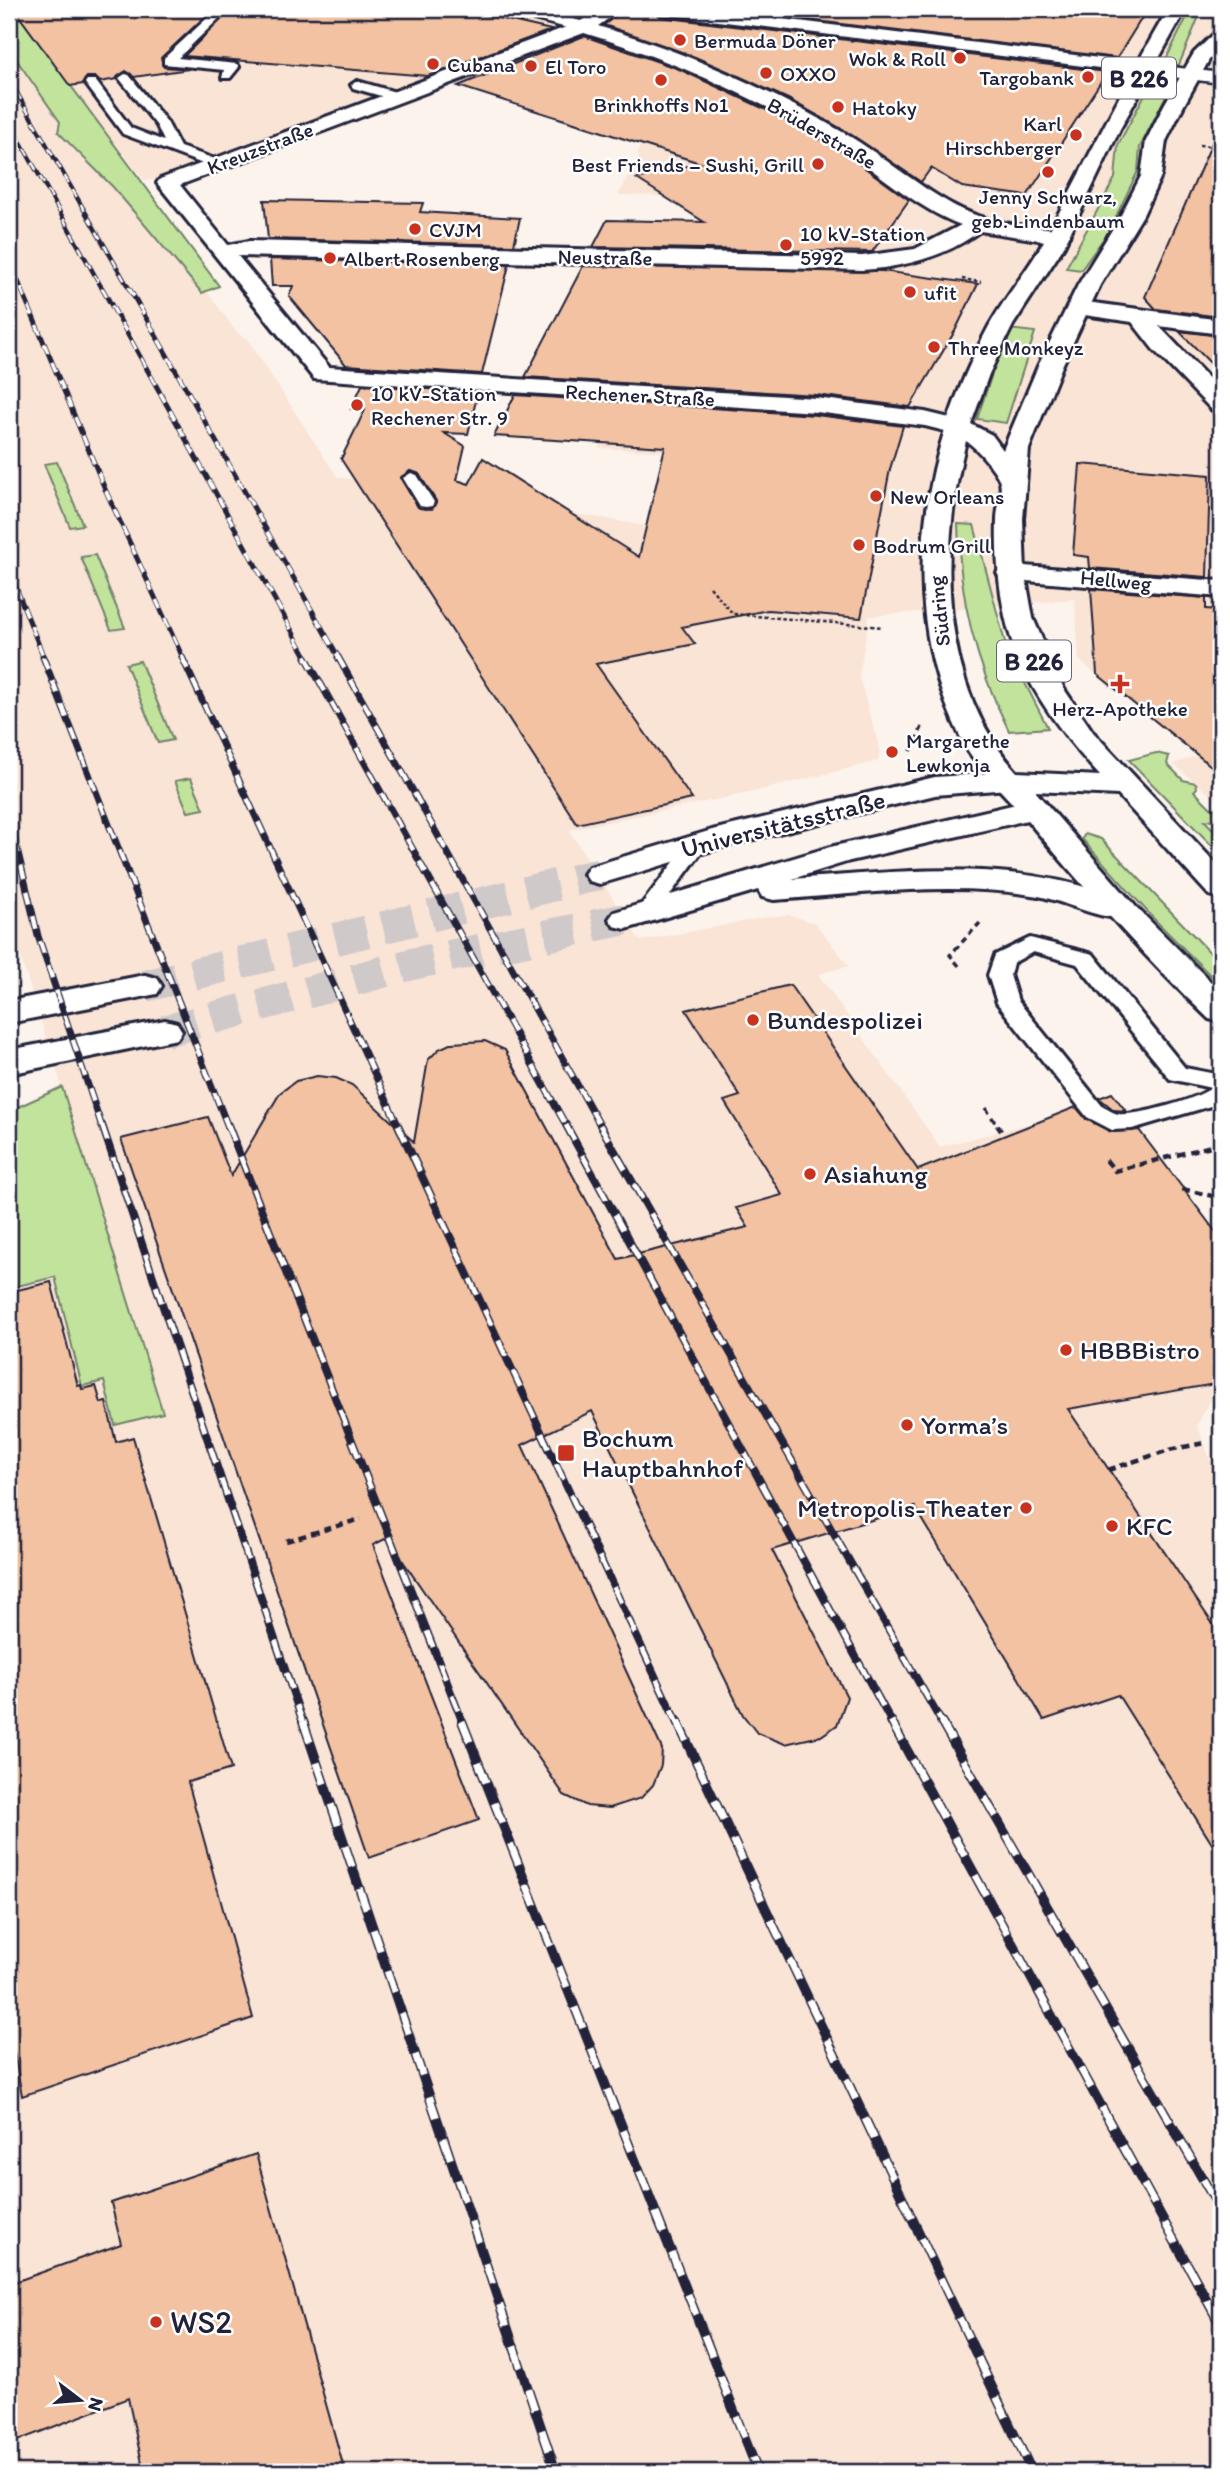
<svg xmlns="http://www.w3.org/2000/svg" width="1230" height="2481" viewBox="0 0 1230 2481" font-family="Itim,sans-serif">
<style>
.built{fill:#f9e4d6}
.green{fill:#c2e39c;stroke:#72826c;stroke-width:2}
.building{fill:#f2c2a2;stroke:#22223b;stroke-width:2;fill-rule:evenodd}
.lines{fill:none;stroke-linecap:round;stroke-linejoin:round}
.secondary-tunnel{stroke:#d0c9c9;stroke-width:32;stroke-dasharray:32 17;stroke-linecap:butt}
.service-casing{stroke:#22223b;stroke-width:6}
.pedestrian-casing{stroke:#22223b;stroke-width:5}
.minor-casing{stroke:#22223b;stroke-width:6}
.secondary-casing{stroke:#22223b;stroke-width:6}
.primary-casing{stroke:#22223b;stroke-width:6}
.path-far2{stroke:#22223b;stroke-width:2.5;stroke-dasharray:3.5 2.5;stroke-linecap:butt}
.path-far1{stroke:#22223b;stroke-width:3.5;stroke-dasharray:6 4.5;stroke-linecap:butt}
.path{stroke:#22223b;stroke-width:4.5;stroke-dasharray:8 5;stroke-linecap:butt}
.service{fill:#fff;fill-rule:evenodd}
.pedestrian{fill:#fff;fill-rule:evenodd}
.minor{fill:#fff;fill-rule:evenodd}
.secondary{fill:#fff;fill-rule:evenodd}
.primary{fill:#fff;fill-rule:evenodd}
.rail-far4-casing{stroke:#22223b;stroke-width:4.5}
.rail-far3-casing{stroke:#22223b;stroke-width:5}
.rail-far2-casing{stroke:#22223b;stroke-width:7}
.rail-far1-casing{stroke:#22223b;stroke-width:8}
.rail-casing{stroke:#22223b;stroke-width:10}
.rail-far4{stroke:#fff;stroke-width:2.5;stroke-dasharray:8;stroke-linecap:butt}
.rail-far3{stroke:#fff;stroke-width:3.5;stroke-dasharray:10;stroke-linecap:butt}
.rail-far2{stroke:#fff;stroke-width:4.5;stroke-dasharray:13;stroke-linecap:butt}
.rail-far1{stroke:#fff;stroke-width:5;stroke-dasharray:17;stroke-linecap:butt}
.rail{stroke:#fff;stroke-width:7;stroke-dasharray:22;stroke-linecap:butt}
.poi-dot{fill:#c8321e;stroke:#fff;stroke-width:2.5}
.labels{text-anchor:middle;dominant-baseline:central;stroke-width:5;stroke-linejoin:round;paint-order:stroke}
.far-poi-label{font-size:21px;fill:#22223b;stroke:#fff;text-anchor:start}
.far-street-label{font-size:21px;fill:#22223b;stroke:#fff}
.shield{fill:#fff;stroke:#646476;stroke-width:2}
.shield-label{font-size:24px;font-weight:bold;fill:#22223b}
.street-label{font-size:26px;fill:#22223b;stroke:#fff}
.poi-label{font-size:26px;fill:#22223b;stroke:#fff;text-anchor:start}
.near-poi-label{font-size:32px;fill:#22223b;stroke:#fff;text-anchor:start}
</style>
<rect width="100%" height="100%" fill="#fcf3ec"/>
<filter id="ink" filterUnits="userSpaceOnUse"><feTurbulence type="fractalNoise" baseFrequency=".0143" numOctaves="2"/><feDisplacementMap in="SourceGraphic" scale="14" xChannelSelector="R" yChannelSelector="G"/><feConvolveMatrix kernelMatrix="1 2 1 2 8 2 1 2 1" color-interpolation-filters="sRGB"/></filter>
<g filter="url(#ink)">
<!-- built -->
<path class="built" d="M14 9H1221V804L1173 764 1196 756 1079 660 1075 599 869 616 859 677 880 750 878 761 753 792 569 830 640 941 768 917 789 915 815 923 849 966 818 974 940 1147 1039 1121 1068 1158 1182 1189 1221 1239V1276L1171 1291 1221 1380 1197 1425 1221 1488V2472H9V1111L62 1087 9 921 19 919 9 900V49L60 123 59 132 113 187 202 293H208L237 333 248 340 337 477 607 519 734 542 816 460 599 448 615 394 759 402 828 347 831 263 786 262 790 243 665 196 618 195 640 156 637 155 642 140 602 127 595 130 547 115 553 110 468 82 430 83 178 179 144 180 70 86Z"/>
<!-- green -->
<path class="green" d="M9 9H14L219 286 202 293 113 187 58 132 60 122 9 49Z
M1191 9H1202L1179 65 1164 63Z
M1153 79 1173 82 1140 147 1138 171 1109 231 1081 270 1066 268 1115 178 1118 145Z
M1007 329 1035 332 1006 423 977 419Z
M57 462 83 525 70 527 44 464Z
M958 524 974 525 1006 646 1048 728 1009 731C976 664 959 599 958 524Z
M95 555 125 628 111 630 81 557Z
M140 661 173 740 158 743 126 664Z
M1156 753 1169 756 1167 764 1183 780 1196 783 1197 788 1194 791 1211 808 1221 810V818L1205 821 1221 838V855L1129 760Z
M191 778 204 809 188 812 175 781Z
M1085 834 1101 839 1221 964V986L1153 918 1082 839Z
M62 1087 163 1413 115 1425 104 1381 82 1386 55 1277 9 1288V1111Z"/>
<!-- building -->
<path class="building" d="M14 9H213L161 58 164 67 189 69 134 77 126 71 117 79 100 82 95 77H87L83 84 70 86Z
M232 9H459L551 30 428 76 184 56Z
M624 9H650L661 17 1107 72 1027 196 962 187 931 168 921 182 847 132 788 99 695 57 604 25Z
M720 9H1086L1143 16 1117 58Z
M584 36 679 69 771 112 846 154 909 200 872 252 593 247 607 220 704 222 637 179 700 163 458 86Z
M1221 122V317L1156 309 1145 297Z
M264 200 423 203 420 212 520 218 514 245 268 239Z
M270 259 509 265 482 374 346 365 289 296 293 286H272Z
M583 266 882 271 978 284 955 331 910 407 816 395 525 377Z
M1179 331 1221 336V374Z
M362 385 478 392 468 434 444 433 465 446 457 480 469 484 483 458 639 557 665 447 494 436 515 395 816 415 903 426 890 469 861 618 768 610 682 627 695 644 596 664 692 799 577 824 341 459 365 410 351 409ZM410 471 419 474 436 501 432 509 418 507 401 479Z
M1080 464 1210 475 1207 577 1090 568 1089 557 1073 555Z
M1091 589 1206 598V609L1221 610V774L1097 674Z
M790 985 918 1170 1076 1107 1086 1119 1111 1132 1139 1130 1221 1239V1383L1068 1409 1221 1636V1858L1118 1695 1044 1720 915 1507 772 1550 847 1697 837 1725 821 1736 785 1744 757 1733 743 1715 592 1411 522 1445 662 1749 661 1765 653 1785 641 1798 610 1808 587 1806 564 1795 387 1538 373 1545 479 1820 369 1858 121 1139 208 1117 231 1176 280 1093 296 1081 317 1076 336 1078 352 1085 414 1142 428 1060 439 1049 452 1043 485 1041 505 1050 618 1259 748 1227 736 1208 782 1195 724 1101 740 1096 686 1010Z
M1112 1093 1126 1111 1114 1110 1099 1098Z
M51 1282 78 1386 81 1385 82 1389 96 1386 101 1403 106 1402 116 1442 133 1437 231 1769 188 1782 253 2018 22 2096 9 2025V1292Z
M256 2154 345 2472H144L128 2398 9 2444V2284L121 2244 111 2203Z"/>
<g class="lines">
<!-- secondary-tunnel -->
<path class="secondary-tunnel" d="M145 986 600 874
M165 1031 412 964 626 919"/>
<!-- service casing -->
<g class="service-casing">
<path id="service" d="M217 9H229L178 58 237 64 239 67 230 78H222L224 70 164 64V58Z
M125 74 129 75 167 122 180 147 221 161V167H211L123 134 85 83 87 80H95L131 128 164 141 157 126 119 78Z
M357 81 399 93 401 96 395 100 353 88 351 85Z
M411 473 417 475 434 502 432 506 426 507 420 506 403 478Z
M697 839 704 841 707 845 704 849 652 919H638L634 914 638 909 690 841Z
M1030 938 1093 954 1185 1068 1221 1075V1103L1132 1129 1112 1130 1087 1117 997 1003 988 975 995 955ZM1033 952 1077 964 1170 1079 1211 1088C1196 1100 1138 1116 1118 1114 1113 1113 1108 1109 1103 1107L1018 1001 1010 975 1013 963Z"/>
</g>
<!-- pedestrian casing -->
<g class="pedestrian-casing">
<path id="pedestrian" d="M505 9H533L589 23 592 27 583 32 508 13Z
M652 9H701L1221 73V83L661 14Z"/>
</g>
<!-- minor casing -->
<g class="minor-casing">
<path id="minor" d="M601 9H622L598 26C684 51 769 89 846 134 883 156 915 184 953 205 982 221 1012 225 1045 228 1054 229 1063 228 1069 236L1058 243 980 231C945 257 905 267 862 270L238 256 329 367 816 398 925 412 966 422 969 427 966 432 957 434 925 426 816 412 314 379 157 183 160 179 577 23ZM584 33C670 59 754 97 831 142 875 168 913 207 961 225L915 249 862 256 249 241 228 245 180 185Z
M1079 301 1221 320V334L1159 326 1221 391V412L1212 410 1153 349 1132 322 1071 313 1068 308 1071 303Z
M1011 565 1221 581V597L1001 579 997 573 1001 567Z"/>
</g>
<!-- secondary casing -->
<g class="secondary-casing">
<path id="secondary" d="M1009 772 1020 774 1024 781 1020 788 935 795 733 844 600 884 589 881 584 874 589 867 712 830 935 777Z
M1034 800 1045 802 1050 809 1045 816 850 861 792 879C895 872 1004 858 1103 893 1115 897 1128 899 1135 910L1131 917C1105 923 1065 901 1038 896 951 881 861 894 774 900L762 897 758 890 626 929 614 926 609 919 614 912 830 847Z
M145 975 157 978 162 986 157 994 9 1023V1001Z
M165 1020 177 1023 182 1031 177 1039 9 1074V1050Z"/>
</g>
<!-- primary casing -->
<g class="primary-casing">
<path id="primary" d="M1168 9H1186L1120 129 1063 248 1013 325 989 374 971 424 992 435 1003 450 1038 366 1078 285 1121 215 1141 176 1146 141 1164 105 1194 53 1215 33 1221 32V47L1209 60 1184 105 1166 141 1161 176 1143 215 1100 285 1062 366 1029 449 1023 519 1025 573 1033 618 1064 689 1093 732 1221 869V898L1209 895 1118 795 1035 791 1136 907 1221 992V1022L1209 1019C1142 955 1082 886 1023 815 1002 791 978 770 963 742 894 608 920 454 989 326 1006 295 1030 268 1046 237 1087 161 1124 84 1168 9ZM966 441C975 446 998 472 1000 482 1003 493 997 508 997 519 996 552 998 584 1005 616 1018 677 1059 731 1100 776L1017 772C938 685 939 549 966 441Z"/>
</g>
<!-- path-far2 -->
<path class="path-far2" d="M1199 145 1214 146
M962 279 981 282
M710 587 733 614 882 627"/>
<!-- path-far1 -->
<path class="path-far1" d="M911 751 922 727
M959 966 950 955 980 923
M986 1108 998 1127"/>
<!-- path -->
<path class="path" d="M997 1125 1001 1131
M1106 1160 1115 1171 1215 1145 1221 1153
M1182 1189 1221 1198
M1108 1470 1169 1450 1204 1443
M286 1541 361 1519"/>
<!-- service -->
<use href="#service" class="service"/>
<!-- pedestrian -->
<use href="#pedestrian" class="pedestrian"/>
<!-- minor -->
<use href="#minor" class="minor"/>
<!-- secondary -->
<use href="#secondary" class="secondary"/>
<!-- primary -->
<use href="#primary" class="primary"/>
<!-- rail-far4 casing -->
<g class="rail-far4-casing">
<path id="rail-far4" d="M9 79 130 290
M9 121 103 290
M9 259 22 290"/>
</g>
<!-- rail-far3 casing -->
<g class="rail-far3-casing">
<path id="rail-far3" d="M21 288 105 489 183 658
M102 288 307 658
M129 288 339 658
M9 570 44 658"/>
</g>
<!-- rail-far2 casing -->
<g class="rail-far2-casing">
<path id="rail-far2" d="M43 657 228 1127
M182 657 399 1127
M306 657 567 1127
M338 657 601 1127
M9 815 38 936 102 1127"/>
</g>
<!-- rail-far1 casing -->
<g class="rail-far1-casing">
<path id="rail-far1" d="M102 1125 303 1723
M228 1125 463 1723
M398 1125 677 1723
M566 1125 892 1723
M600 1125 942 1723"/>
</g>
<!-- rail casing -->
<g class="rail-casing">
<path id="rail" d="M303 1721 556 2472
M462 1721 758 2472
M677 1721 1032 2472
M891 1721 1221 2326
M941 1721 1221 2211"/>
</g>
<!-- rail-far4 -->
<use href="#rail-far4" class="rail-far4"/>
<!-- rail-far3 -->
<use href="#rail-far3" class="rail-far3"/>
<!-- rail-far2 -->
<use href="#rail-far2" class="rail-far2"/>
<!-- rail-far1 -->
<use href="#rail-far1" class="rail-far1"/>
<!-- rail -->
<use href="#rail" class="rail"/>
</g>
</g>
<!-- markers -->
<g class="poi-dot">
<circle cx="680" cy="40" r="7"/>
<circle cx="960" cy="58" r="7"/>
<circle cx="433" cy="64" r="7"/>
<circle cx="531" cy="66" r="7"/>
<circle cx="766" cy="73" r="7"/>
<circle cx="1088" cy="77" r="7"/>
<circle cx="661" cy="80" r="7"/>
<circle cx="838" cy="107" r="7"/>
<circle cx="1076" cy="135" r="7"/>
<circle cx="818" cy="164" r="7"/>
<circle cx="1048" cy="172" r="7"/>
<circle cx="415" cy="229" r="7"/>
<circle cx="786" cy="245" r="7"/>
<circle cx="330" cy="258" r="7"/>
<circle cx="910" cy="292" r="7"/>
<circle cx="934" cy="347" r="7"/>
<circle cx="357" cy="405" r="7"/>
<circle cx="876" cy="496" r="7"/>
<circle cx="859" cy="545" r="7"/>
<path d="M1116.5 673.5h7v7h7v7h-7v7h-7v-7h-7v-7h7z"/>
<circle cx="892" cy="752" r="7"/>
<circle cx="753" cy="1020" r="7"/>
<circle cx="810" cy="1174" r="7"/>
<circle cx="1066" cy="1350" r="7"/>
<circle cx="907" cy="1425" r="7"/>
<rect x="557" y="1444" width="18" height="18" rx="3.5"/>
<circle cx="1026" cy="1508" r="7"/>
<circle cx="1112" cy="1526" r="7"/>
<circle cx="156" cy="2322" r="7"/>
</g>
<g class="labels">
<!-- far-poi labels -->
<g class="far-poi-label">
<text x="694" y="40">Bermuda Döner</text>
<text x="946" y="58" text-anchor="end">Wok &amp; Roll</text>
<text x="447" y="64">Cubana</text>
<text x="545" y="66">El Toro</text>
<text x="780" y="73">OXXO</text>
<text x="1074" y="77" text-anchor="end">Targobank</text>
<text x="661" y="104" text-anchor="middle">Brinkhoffs No1</text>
<text x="852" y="107">Hatoky</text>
<text x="1062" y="123" text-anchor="end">Karl<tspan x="1062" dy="24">Hirschberger</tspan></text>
<text x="804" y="164" text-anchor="end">Best Friends – Sushi, Grill</text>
<text x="1048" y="196" text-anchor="middle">Jenny Schwarz,<tspan x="1048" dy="24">geb. Lindenbaum</tspan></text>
<text x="429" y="229">CVJM</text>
<text x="800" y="233">10 kV-Station<tspan x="800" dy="24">5992</tspan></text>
<text x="344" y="258">Albert Rosenberg</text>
<text x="924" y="292">ufit</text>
<text x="948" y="347">Three Monkeyz</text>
<text x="371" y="393">10 kV-Station<tspan x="371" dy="24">Rechener Str. 9</tspan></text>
<text x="890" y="496">New Orleans</text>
<text x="873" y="545">Bodrum Grill</text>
<text x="1120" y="708" text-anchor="middle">Herz-Apotheke</text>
<text x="906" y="740">Margarethe<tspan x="906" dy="24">Lewkonja</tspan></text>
</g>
<!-- far-street labels -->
<g class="far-street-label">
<text transform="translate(822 133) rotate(30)">Brüderstraße</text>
<text transform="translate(260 148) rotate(-21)">Kreuzstraße</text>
<text transform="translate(605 257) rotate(1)">Neustraße</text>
<text transform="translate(640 395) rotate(3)">Rechener Straße</text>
<text transform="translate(1116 580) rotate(5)">Hellweg</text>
<text transform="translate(939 611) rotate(-96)">Südring</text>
</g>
<!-- shield labels -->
<g class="shield">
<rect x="1102" y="57.5" width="74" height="41" rx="5"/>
<rect x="997" y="640.5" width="74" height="41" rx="5"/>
</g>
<g class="shield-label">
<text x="1139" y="78">B 226</text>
<text x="1034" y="661">B 226</text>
</g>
<!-- street labels -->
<g class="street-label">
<text transform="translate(783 824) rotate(-14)">Universitätsstraße</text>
</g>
<!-- poi labels -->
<g class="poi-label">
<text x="767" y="1020">Bundespolizei</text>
<text x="824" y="1174">Asiahung</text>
<text x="1080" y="1350">HBBBistro</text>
<text x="921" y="1425">Yorma’s</text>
<text x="582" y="1438">Bochum<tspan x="582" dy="30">Hauptbahnhof</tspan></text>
<text x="1012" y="1508" text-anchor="end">Metropolis-Theater</text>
<text x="1126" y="1526">KFC</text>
</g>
<!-- near-poi labels -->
<g class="near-poi-label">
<text x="170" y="2322">WS2</text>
</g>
</g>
<!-- margin -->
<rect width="1230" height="2481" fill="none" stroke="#fff" stroke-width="35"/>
<rect x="18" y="18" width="1195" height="2446" fill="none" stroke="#22223b" stroke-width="2.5" filter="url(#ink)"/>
<!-- north arrow -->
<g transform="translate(80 2400) rotate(106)" stroke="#ffffff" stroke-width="5" paint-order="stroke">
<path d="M0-5L12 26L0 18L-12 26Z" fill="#22223b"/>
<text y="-10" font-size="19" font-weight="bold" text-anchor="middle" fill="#22223b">N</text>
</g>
</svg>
